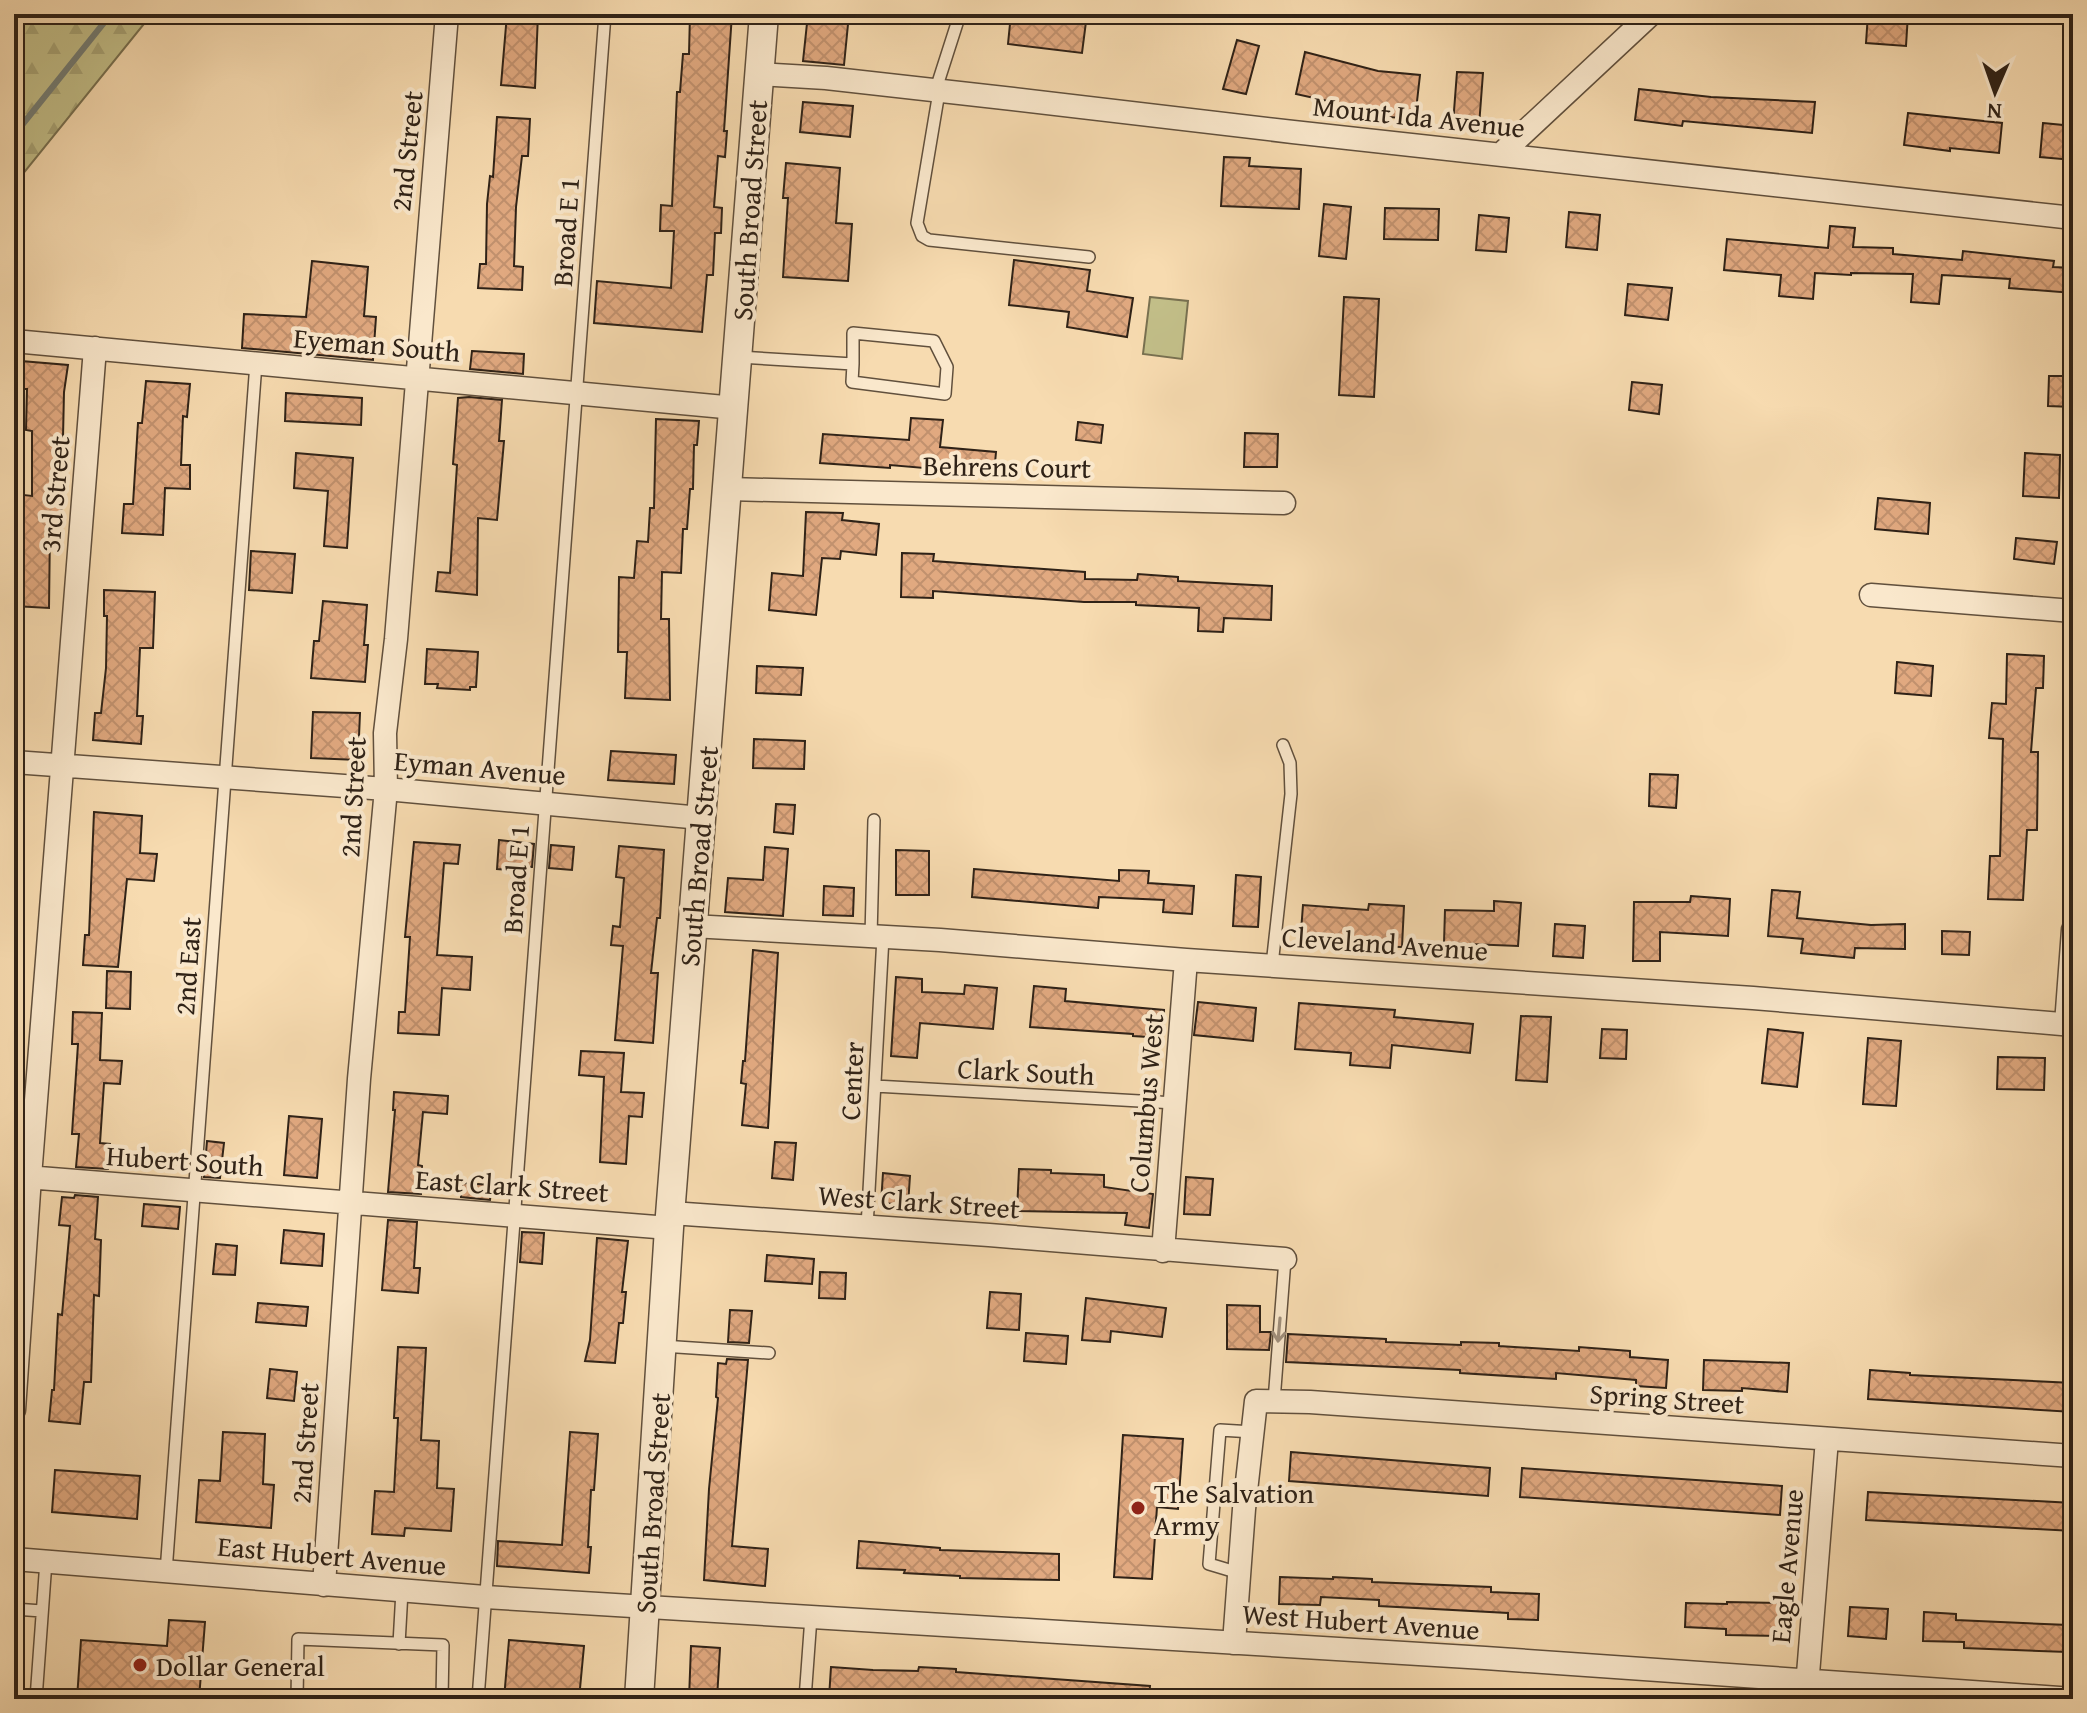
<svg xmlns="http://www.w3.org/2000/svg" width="2087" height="1713" viewBox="0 0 2087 1713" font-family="'Gentium Book Plus',serif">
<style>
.grass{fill:#c2be88;stroke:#787050;stroke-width:2}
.forest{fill:url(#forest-firs);stroke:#787050;stroke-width:2}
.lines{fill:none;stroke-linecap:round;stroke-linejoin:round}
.stream{stroke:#737d75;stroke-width:6}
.building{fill:url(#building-cross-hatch);stroke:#2f2217;stroke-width:2}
.service-casing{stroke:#61503d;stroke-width:14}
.minor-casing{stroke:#61503d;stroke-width:25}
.tertiary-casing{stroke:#61503d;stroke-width:31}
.service{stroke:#fae8cc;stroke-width:11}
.minor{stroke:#fae8cc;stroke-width:22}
.tertiary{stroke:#fae8cc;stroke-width:28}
.oneway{stroke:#9f8f7b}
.poi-dot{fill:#8f2418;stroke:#fae8cc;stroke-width:3}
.labels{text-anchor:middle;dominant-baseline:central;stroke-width:8;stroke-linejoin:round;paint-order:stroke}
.street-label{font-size:28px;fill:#2f2217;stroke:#fae8cc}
.poi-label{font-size:28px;fill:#2f2217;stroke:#fae8cc;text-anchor:start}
</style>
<defs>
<pattern id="forest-firs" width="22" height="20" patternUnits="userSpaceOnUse" patternTransform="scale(2)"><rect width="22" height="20" fill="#c2be88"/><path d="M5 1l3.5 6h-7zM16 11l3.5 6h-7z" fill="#a7a375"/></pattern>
<pattern id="building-cross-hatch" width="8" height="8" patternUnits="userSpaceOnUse" patternTransform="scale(2)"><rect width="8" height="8" fill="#e1a980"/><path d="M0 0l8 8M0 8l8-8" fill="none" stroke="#c1916e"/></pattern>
</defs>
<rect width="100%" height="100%" fill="#f7dbb0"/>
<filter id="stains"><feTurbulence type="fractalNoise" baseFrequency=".0025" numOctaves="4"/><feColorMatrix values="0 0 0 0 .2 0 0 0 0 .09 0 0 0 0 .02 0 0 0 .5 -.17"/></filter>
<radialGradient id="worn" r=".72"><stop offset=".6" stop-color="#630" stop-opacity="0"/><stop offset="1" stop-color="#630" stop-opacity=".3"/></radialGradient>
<!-- grass -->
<path class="grass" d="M1150 297 1188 301 1182 359 1143 354Z"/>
<!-- forest -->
<path class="forest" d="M14 14H152L14 185Z"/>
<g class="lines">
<!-- stream -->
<path class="stream" d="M14 135 111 14"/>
</g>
<!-- building -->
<path class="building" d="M507 14H538L535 88 501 85Z
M690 14H732L724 131H727L725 157 718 156 714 207 722 208 721 233H715L713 275H707L702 332 594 323 597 281 671 288 674 231H660L661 205 672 206 677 92H680L683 54H689Z
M808 14H849L844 65 803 61Z
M1011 14H1087L1082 53 1008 44Z
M1868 14H1908L1906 46 1866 43Z
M1237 40 1259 46 1246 94 1223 89Z
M1305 52 1378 71 1420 75 1415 119 1362 115 1336 108 1337 103 1296 94Z
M1457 72 1483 73 1479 126 1453 124Z
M1639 89 1711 97 1815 102 1812 133 1683 121 1682 126 1635 120Z
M803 102 853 106 850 137 800 132Z
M1908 113 2002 123 1999 153 1950 148V151L1904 145Z
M497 117 530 119 528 156H522L516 207 514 266 523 267 522 290 478 288 480 264H486L487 204 490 176 493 177Z
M2043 123 2073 126V160L2040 157Z
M1224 157 1250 158 1249 166 1301 169 1299 209 1221 206Z
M786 163 840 168 836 223 852 224 848 281 783 277 788 198H783Z
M1324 204 1351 207 1346 259 1319 256Z
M1385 208 1439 209 1438 240 1384 239Z
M1569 212 1600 215 1597 250 1566 247Z
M1479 215 1509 218 1506 252 1476 250Z
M1830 226 1855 228 1853 247 1893 248V254L1962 260 1963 251 2054 261 2053 267 2073 268V293L2009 288 2010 279 1942 275 1939 304 1911 302 1913 274 1851 273V275L1815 273 1813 299 1779 296 1781 275 1724 270 1727 239 1828 248Z
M1014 260 1090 270 1087 291 1133 298 1127 337 1067 327 1069 312 1009 305Z
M312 261 368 267 364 316 376 317 373 360 242 348 244 314 306 317Z
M1628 284 1672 288 1668 320 1625 315Z
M1344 297 1379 299 1374 397 1339 395Z
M472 351 524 354 523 374 470 369Z
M21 361 68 365 64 392 61 528H50L49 608 14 606 15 494 32 496V431L26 430 27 389H19Z
M2049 376H2073V407L2048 406Z
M146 381 190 384 187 417 183 416 181 465H190V489L165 488 163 535 122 533 124 504H133L138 423H142Z
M1632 382 1662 385 1659 414 1629 410Z
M286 393 362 398 361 425 285 421Z
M469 397 502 400 499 441H504L497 520 478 518 477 595 436 591 438 572 450 573 457 465 453 464 458 398Z
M911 418 943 420 940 447 996 452 994 474 890 465V468L820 463 823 434 909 440Z
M656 419 699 421 697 445H694L693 489H690L687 529H683L681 573 662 572 661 619H669L670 700 625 698 627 652H618L619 577 634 578 637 541 648 542 650 508H654Z
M1078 422 1103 425 1101 443 1076 440Z
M1245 433 1278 434 1277 467H1244Z
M296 453 353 458 347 548 324 546 328 491 294 488Z
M2025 453 2060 455 2059 498 2023 496Z
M1878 498 1930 503 1928 534 1875 529Z
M806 512 843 513 842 520 879 524 876 555 841 551 840 559 822 558 816 615 769 610 772 573 803 576Z
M2016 538 2057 542 2054 564 2014 559Z
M251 551 295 554 292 593 249 590Z
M902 553 934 554 933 561 1085 572V579L1137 580 1138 574 1178 577V581L1272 586 1271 620 1224 618 1223 632 1198 631 1199 608 1136 605V602H1084L933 591V598L901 597Z
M104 590 155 592 153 648H140L137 716H143L141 744 93 740 95 713H101L106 668 107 616H104Z
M323 601 367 605 364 645H368L365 682 311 678 314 641H319Z
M427 649 478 652 476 687H470V690L437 688 438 684H425Z
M2007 654 2044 656 2043 688H2036L2031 752H2038L2037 830H2027L2023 900 1988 899 1990 856H2000L2003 739 1989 738 1992 703 2006 704Z
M1897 662 1933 666 1931 696 1895 693Z
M757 666 803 668 801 695 756 693Z
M313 712 360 713 358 760 311 758Z
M754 739 805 741 804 769 753 768Z
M611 751 676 755 674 784 608 780Z
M1650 774 1678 775 1676 808 1649 806Z
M776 804 795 805 793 834 774 832Z
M94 812 142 816 140 853 157 854 154 881 127 879 118 967 83 965 85 935H89Z
M499 840 534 844 532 867H525V871L497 869Z
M414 842 460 845 458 864 444 863 437 955 472 957 470 990 442 988 439 1035 398 1033 399 1012H405L410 937H405Z
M551 845 574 847 572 870 549 868Z
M619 846 664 850 660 918H657L651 973H658L653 1043 615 1040 623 946 611 945 613 926 620 927 624 878 616 877Z
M765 847 788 849 783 916 725 912 728 878 763 880Z
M896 850 929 851V895H896Z
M974 869 1119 881V870L1149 871 1148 883 1194 886 1192 914 1163 912 1164 900 1099 897 1098 908 972 897Z
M1236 875 1261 877 1258 927 1233 926Z
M824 886 854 888 853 916 823 915Z
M1772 890 1800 892 1797 918 1871 925 1905 924V949L1855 948 1854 958 1801 953 1803 939 1768 936Z
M1691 896 1730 899 1728 936 1660 932V961H1633L1634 902H1690Z
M1494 901 1521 903 1518 946 1444 943 1445 910 1494 911Z
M1369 904 1404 906 1402 947 1300 945 1303 905 1368 910Z
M1555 924 1585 926 1583 958 1553 956Z
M1942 931 1970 932 1969 955 1942 954Z
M753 950 778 953 768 1128 742 1125 746 1084 741 1083 743 1061H745Z
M107 971 131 972 130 1009 106 1008Z
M896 977 922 979V992L964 994 965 985 997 988 993 1029 920 1023 917 1058 891 1056Z
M1034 986 1066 989 1065 1001 1164 1010 1163 1038 1133 1036V1034L1030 1027Z
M1198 1002 1256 1008 1253 1041 1194 1035Z
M1299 1003 1395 1010 1394 1017 1473 1024 1470 1053 1392 1045 1390 1068 1350 1065 1351 1053 1295 1049Z
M73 1012 102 1013 100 1060 122 1061 120 1084 104 1083 100 1143 110 1144 108 1169 76 1167 79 1134H72L78 1044H72Z
M1521 1016 1551 1017 1547 1082 1516 1080Z
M1602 1029 1627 1030 1626 1059 1600 1058Z
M1768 1029 1803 1033 1797 1087 1762 1083Z
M1868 1038 1901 1041 1896 1106 1863 1104Z
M581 1051 624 1053 621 1092 644 1093 642 1117 629 1116 626 1164 600 1162 604 1077 579 1075Z
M1998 1057 2045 1058 2044 1090 1997 1089Z
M394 1092 448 1096 447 1114 423 1112 418 1165 422 1166 421 1194 388 1192 395 1110H393Z
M289 1116 322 1119 317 1178 284 1175Z
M207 1141 224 1143 220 1178 204 1177Z
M775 1142 796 1143 793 1180 772 1178Z
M1019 1169 1051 1170V1173L1104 1175V1187L1153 1194 1149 1228 1125 1225 1127 1213 1017 1211Z
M883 1173 910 1176 908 1205 881 1203Z
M1186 1177 1213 1179 1210 1215 1184 1214Z
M462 1183 492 1185 490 1200 461 1197Z
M75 1195 98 1197 95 1239 101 1240 99 1296 94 1295 91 1382H84L80 1424 49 1421 52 1390H54L58 1314 62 1315 70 1226 59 1225 62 1197 74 1198Z
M144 1204 180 1207 178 1229 142 1226Z
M388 1220 417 1222 414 1268H420L418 1293 382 1290Z
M284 1230 324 1234 322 1266 281 1263Z
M522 1232 544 1233 542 1264 520 1262Z
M597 1238 628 1241 622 1292H626L623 1323H619L615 1363 585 1361 590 1340Z
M216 1244 237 1246 235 1275 213 1274Z
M767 1255 814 1259 812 1284 765 1281Z
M820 1272 846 1273 845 1299 819 1298Z
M990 1292 1021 1294 1019 1330 987 1328Z
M1086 1298 1166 1308 1162 1337 1111 1331 1110 1342 1082 1340Z
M258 1303 308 1307 306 1326 256 1322Z
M1227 1305 1260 1306V1332H1271L1269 1350 1227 1349Z
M730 1310 752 1311 749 1343 728 1342Z
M1026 1333 1068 1336 1066 1364 1024 1361Z
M1288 1334 1386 1339V1342L1461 1345V1342L1499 1343V1346L1579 1351V1347L1630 1351V1357L1668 1360 1666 1388 1636 1386V1380L1556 1373V1379L1460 1373V1370L1286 1362Z
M398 1347 426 1348 421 1440 439 1441 437 1488 454 1489 451 1531 405 1528 404 1536 372 1534 375 1491 394 1492 398 1418H394Z
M727 1359 748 1360 732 1546 768 1549 765 1586 704 1580 709 1489 718 1398 716 1397 718 1363 726 1364Z
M1704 1360 1789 1363 1787 1392 1742 1388V1391L1703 1390Z
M270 1369 297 1372 294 1401 267 1398Z
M1870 1370 1910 1373V1375L2073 1383V1412L1868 1399Z
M223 1432 265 1434 263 1484 274 1485 271 1528 196 1522 199 1480 220 1481Z
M570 1432 598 1434 594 1490H591L588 1547H591L589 1573 497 1566 498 1541 562 1545Z
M1123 1435 1183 1439 1178 1509 1157 1507 1152 1579 1114 1577Z
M1291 1452 1490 1468 1488 1496 1289 1481Z
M1522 1468 1782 1486 1780 1515 1520 1497Z
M55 1470 140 1476 137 1519 52 1512Z
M1868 1492 2073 1503V1531L1866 1520Z
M859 1541 940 1548V1550L1059 1554V1580L960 1578V1576L904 1573 905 1570 857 1568Z
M1280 1577 1333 1579V1577L1372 1579V1582L1491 1587V1592L1539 1594 1538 1620 1508 1619V1613L1379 1606V1600L1321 1597 1320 1605 1279 1604Z
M1727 1602 1780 1603V1636L1726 1635V1629L1685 1627 1686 1603 1727 1604Z
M1850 1607 1888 1609 1886 1639 1848 1636Z
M1924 1612 1956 1614V1620L2068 1625 2067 1652 1964 1648V1642L1923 1641Z
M169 1620 205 1622 199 1699H77L81 1640 167 1646Z
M509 1640 584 1646 579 1699H504Z
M691 1646 720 1648 717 1699H689Z
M831 1667 873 1670 918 1671 919 1667 956 1669V1672L1150 1686 1149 1699H917L859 1695V1699L829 1698Z"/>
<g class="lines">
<!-- service casing -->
<g class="service-casing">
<path id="service" d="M935 92 960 14
M939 92 917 223 922 236 929 240 948 242 1089 257
M739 357 853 364V333L934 341 947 367 945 394 852 382 853 364
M871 936 874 820
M1272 965 1291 794 1290 763 1283 745
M875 1086 1175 1103
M867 1227 883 937
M662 1346 769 1353
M1274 1401 1285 1259
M166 1572 256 363
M1239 1573 1209 1564 1220 1430 1253 1432
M14 1609 42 1611
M399 1644 402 1591
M36 1699 46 1561
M297 1699 298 1639 443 1645 442 1699
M478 1699 605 14
M805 1699 811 1617"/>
</g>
<!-- minor casing -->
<g class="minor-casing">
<path id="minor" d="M758 74 826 78 1013 99 1293 132 2073 218
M1501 154 1651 14
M14 341 735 408
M728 489 1284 503
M1871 595 2073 611
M14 762 386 789 701 818
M692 926 940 940 1186 960 1753 998 2073 1025
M2066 1024 2073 930
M14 1176 669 1228
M671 1213 989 1235 1285 1259
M1163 1251 1186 960
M14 1410 30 1177 95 348
M14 1559 485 1597 1485 1658 2073 1699
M324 1585 359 1079 386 789 385 733 396 639 447 14
M1234 1643 1244 1509 1256 1401 1310 1402 2073 1456
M1806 1699 1827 1439"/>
</g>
<!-- tertiary casing -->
<g class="tertiary-casing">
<path id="tertiary" d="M639 1699 669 1228 764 14"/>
</g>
<!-- service -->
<use href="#service" class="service"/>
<!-- minor -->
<use href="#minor" class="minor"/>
<!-- tertiary -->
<use href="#tertiary" class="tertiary"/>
</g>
<!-- one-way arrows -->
<defs><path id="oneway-shaft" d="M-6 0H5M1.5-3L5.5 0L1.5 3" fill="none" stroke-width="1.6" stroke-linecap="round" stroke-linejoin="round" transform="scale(2)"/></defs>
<use class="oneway" href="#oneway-shaft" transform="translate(1279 1330) rotate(95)"/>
<!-- markers -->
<g class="poi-dot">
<circle cx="1138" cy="1508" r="8"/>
<circle cx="140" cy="1665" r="8"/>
</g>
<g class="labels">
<!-- street labels -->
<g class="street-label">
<text transform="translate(1419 116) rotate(6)">Mount Ida Avenue</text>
<text transform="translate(406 151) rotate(-84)">2nd Street</text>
<text transform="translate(749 210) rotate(-86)">South Broad Street</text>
<text transform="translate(565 232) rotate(-86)">Broad E 1</text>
<text transform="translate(377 344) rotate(5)">Eyeman South</text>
<text transform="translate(1007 466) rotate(1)">Behrens Court</text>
<text transform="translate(54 494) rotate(-85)">3rd Street</text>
<text transform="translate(480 767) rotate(5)">Eyman Avenue</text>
<text transform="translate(352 797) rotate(-87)">2nd Street</text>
<text transform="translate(698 856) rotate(-85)">South Broad Street</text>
<text transform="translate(515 879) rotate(-86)">Broad E 1</text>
<text transform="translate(1385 943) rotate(4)">Cleveland Avenue</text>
<text transform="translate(187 966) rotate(-86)">2nd East</text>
<text transform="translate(1026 1071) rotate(3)">Clark South</text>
<text transform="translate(851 1081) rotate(-87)">Center</text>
<text transform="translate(1145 1103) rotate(-85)">Columbus West</text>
<text transform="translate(185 1160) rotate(4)">Hubert South</text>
<text transform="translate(512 1185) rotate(4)">East Clark Street</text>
<text transform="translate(919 1201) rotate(4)">West Clark Street</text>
<text transform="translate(1667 1398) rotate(4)">Spring Street</text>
<text transform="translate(304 1443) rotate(-86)">2nd Street</text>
<text transform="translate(652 1503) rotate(-86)">South Broad Street</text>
<text transform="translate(332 1555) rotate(5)">East Hubert Avenue</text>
<text transform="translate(1786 1566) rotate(-85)">Eagle Avenue</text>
<text transform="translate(1361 1621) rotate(4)">West Hubert Avenue</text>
</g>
<!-- poi labels -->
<g class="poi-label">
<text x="1154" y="1492">The Salvation<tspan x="1154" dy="32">Army</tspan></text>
<text x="156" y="1665">Dollar General</text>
</g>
</g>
<!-- margin -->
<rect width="2087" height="1713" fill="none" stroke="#f7dbb0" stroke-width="48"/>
<rect x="16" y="16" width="2055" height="1681" fill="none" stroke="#2f2217" stroke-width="4"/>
<rect x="24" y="24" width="2039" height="1665" fill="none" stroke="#2f2217" stroke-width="2"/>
<!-- north arrow -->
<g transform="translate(1995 92) rotate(182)" stroke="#fae8cc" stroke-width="6" paint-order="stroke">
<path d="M0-6L14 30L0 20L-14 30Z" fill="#2f2217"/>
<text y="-12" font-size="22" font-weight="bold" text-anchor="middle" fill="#2f2217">N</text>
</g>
<rect width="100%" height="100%" filter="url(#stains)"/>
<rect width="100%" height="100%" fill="url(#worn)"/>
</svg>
